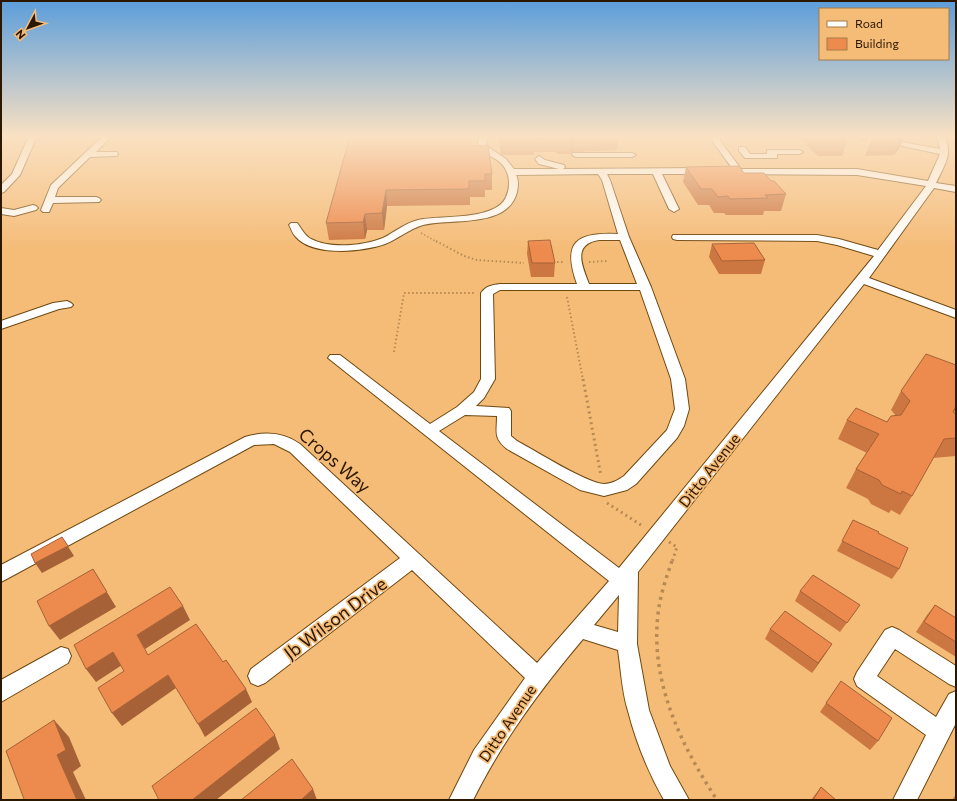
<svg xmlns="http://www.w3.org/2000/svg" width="957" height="801" viewBox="0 0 957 801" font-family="Commissioner,sans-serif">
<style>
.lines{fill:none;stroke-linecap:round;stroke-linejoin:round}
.minor-tunnel{stroke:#cd9b60;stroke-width:9;stroke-dasharray:9 4.5;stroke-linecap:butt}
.minor-casing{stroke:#6f4810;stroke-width:2}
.path-far3{stroke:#b78953;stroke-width:1.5;stroke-dasharray:1.5 2;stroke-linecap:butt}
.path-far2{stroke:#b78953;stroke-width:2;stroke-dasharray:1.5 2.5;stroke-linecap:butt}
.path-far1{stroke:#b78953;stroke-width:3;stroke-dasharray:2 3.5;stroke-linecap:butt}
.path{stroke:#b78953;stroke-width:3.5;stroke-dasharray:3 4.5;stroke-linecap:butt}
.minor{fill:#fff;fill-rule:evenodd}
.wall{fill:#cc7742}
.shaded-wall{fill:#a66136}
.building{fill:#ed8a4d;stroke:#a66136}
.labels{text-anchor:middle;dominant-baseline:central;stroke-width:3.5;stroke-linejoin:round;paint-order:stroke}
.street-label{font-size:15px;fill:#2c1700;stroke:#f5bc78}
.near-street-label{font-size:18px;fill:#2c1700;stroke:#f5bc78}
</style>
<rect width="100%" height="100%" fill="#f5bc78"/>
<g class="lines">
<!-- minor-tunnel -->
<path class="minor-tunnel" d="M859 136 890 142"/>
<!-- minor casing -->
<g class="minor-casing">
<path id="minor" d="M29 136H37L20 175 4 192 1 193V185L12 174Z
M103 136H112L96 152H117L118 154 117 156 90 157 58 188 55 197H96L99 198 101 200 99 202 53 203 49 212H43L41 210 51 185Z
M480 136H488L486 142 487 146 506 159 514 169H559L539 164 535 159 539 156 545 160 564 165 565 167 563 169 703 168 707 171 703 174H662L679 209 674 212 669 209 653 174H607L610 180 629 237 651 287 685 379 689 409 684 426 677 438 636 484 627 490 604 496 580 490 507 449C493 437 497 433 497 416L465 415 439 431 619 568 874 256 837 245 817 241 677 240 673 239 672 237 673 235H817L839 239 878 250 926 186 857 175 724 174 720 171 721 169 732 168 713 142 711 136H719L721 142 741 169H857L928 181 940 154 902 146 898 144 902 142 940 149 938 140 935 136H943C955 151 943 168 936 183L956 186V192L934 188 869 278 956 310V318L864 284 638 572 637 644 649 710 670 766 689 800H664C648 772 636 742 628 711 622 692 621 670 618 650L583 639C540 690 503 740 473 800H449L474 750 525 678 412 570 265 683 258 686 251 683 248 676 251 669 400 558 290 452 274 444 254 445 1 582V565L245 437C265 431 283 432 300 444L537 663 609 581 328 358 330 355H340L430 424 457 407 474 392 481 379V293C486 286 492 285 500 284H577C562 242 576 232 618 234L602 180 598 174 516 175C519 181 518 186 517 192 508 229 451 218 423 225 409 229 398 239 385 244 362 252 312 257 295 236 292 233 291 228 289 225L291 223H297C302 229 304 235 311 239 330 249 363 246 383 238 395 232 405 223 418 220 440 215 496 221 506 197 512 184 509 168 497 160 491 156 483 154 479 148 477 144 479 140 480 136ZM599 240H620L637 284H589C582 266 572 244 599 240ZM500 290H640L671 379 675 409 667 430 624 476C618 480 612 484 604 484 588 484 534 450 517 441L511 436V411L509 408 476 406 484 398 495 379 493 294ZM619 595 618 632 594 625Z
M859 136H868L862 139H859Z
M739 147H745L750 154H767V150H799L803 152 799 154H777V158H745L739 151Z
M573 153H632L636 155 632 157H576L572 155Z
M33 205 36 206 38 208 36 210 14 216 1 214V208L14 210Z
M67 301 71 303 73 305 71 307 59 309 1 329V321L53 303Z
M892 627 899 630 956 666V687L949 684 895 649 877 676 936 717 949 694 956 691V723L917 800H893L926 735 857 686 854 679 857 672 885 630Z
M61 647 68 649 71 656 68 663 1 702V680Z"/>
</g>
<!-- path-far3 -->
<path class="path-far3" d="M421 233 437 242"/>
<!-- path-far2 -->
<path class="path-far2" d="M436 241 464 256 477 260 524 263
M557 262H565
M589 262 608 261
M567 297 583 380
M394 352 404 293H474"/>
<!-- path-far1 -->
<path class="path-far1" d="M583 379 601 476
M607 503 644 527
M669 542 677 547 672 562"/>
<!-- path -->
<path class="path" d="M672 561C666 578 660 596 658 614 650 682 681 745 717 800"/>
<!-- minor -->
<use href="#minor" class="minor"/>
</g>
<!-- wall -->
<path class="wall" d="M350 136 471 146 492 174V190H485V197H470V205L387 206 384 230H367L365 239 329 240 326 223Z
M498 136H619L617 150 573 152 571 154H557L556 152H534V155H503L501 154Z
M799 136H842L847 141 842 156H818L801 140V138Z
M904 136 900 147 894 155 865 156 871 141Z
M686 167 744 173 771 181 786 194 781 211H764L763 215H726L724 213H714L709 205H698L683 182Z
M528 241 555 263 554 277H531L527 254Z
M712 244 765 260 761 274H719L709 257Z
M956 365V412L953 411V412L956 414V456L933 458 912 496 900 515 891 510 889 513 871 504 868 499 846 488 856 469 867 453 838 439 847 420 887 422 896 416 891 410 901 391Z
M853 520 878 533 899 569 892 579 837 551Z
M800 591 860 605 840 632 795 601Z
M935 605 956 618V657L916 632 927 615Z
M770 629 826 653 812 673 765 639Z
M841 681 878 741 870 750 820 712Z
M821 787 836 800H811L814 796Z
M956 795V800H952L954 797Z"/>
<!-- shaded-wall -->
<path class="shaded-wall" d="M900 136H904L900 147 894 155 900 140Z
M574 137 573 152 571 154 572 139Z
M386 190 387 206 384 230 382 213Z
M365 214 367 230 365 239 363 222Z
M62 537 74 556 42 573 35 563Z
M93 569 116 607 60 640 49 626Z
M183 606 190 620 145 649 137 635Z
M832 644 826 653 812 673 818 663Z
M113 652 122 665 96 682 86 669Z
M168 675 176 688 122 726 112 713Z
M246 689 252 702 205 737 198 724Z
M54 720 69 737 81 766 73 772 86 800H77L57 755Z
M275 735 280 749 216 800H192Z
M313 789 317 800H301Z"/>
<!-- building -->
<path class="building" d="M350 136H470L471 146 488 145 492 174H485V181H469V189L386 190 382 213 365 214 363 222 326 223Z
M501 136H596L574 137 572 139 558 140 557 137 534 138 535 140H504L501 139Z
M818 136H842L847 141H823Z
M874 136H903L900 140 871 141Z
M739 166 744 173H764L771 181H774L786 194 765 195 768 198 730 199 728 196 718 197 712 189H701L686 167Z
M550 240 555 263H532L528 241Z
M754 243 765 260 722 261 712 244Z
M926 354 956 365V406L953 412 956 414V438L944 439 912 496 902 491 901 494 882 485 879 480 856 469 879 434 847 420 856 408 887 422 891 416 901 415 910 401 901 391Z
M853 520 879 532 878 533 908 548 899 569 842 541Z
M62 537 68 546 35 563 31 554Z
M93 569 107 592 49 626 37 601Z
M813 575 860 605 847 623 800 591Z
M170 587 183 606 137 635 148 655 196 624 223 662 226 660 246 689 198 724 168 675 112 713 98 688 124 671 113 652 86 669 74 645Z
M935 605 956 618V642L924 622Z
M785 611 832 644 818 663 770 629Z
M841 681 892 718 878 741 826 703Z
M256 708 275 735 192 800H159L152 786Z
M54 720 66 750 57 755 77 800H23L24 799 6 751Z
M292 759 313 789 301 800H241Z
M821 787 836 800H813Z"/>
<!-- sky -->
<linearGradient id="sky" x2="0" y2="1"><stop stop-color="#5b9ddb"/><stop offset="0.55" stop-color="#fae1c2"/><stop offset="1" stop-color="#fae1c2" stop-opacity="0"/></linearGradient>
<rect width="957" height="248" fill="url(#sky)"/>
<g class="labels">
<!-- street labels -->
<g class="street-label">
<text transform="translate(709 470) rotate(-52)">Ditto Avenue</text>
<text transform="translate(507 723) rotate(-56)">Ditto Avenue</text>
</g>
<!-- near-street labels -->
<g class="near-street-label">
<text transform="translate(335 460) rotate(41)">Crops Way</text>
<text transform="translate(335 618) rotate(-37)">Jb Wilson Drive</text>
</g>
</g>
<!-- border -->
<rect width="957" height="801" fill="none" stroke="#2c1700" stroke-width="4"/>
<!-- legend -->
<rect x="819" y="8" width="130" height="52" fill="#f5bc78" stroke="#a57a48"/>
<rect x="827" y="21" width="20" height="6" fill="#ffffff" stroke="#a57a48"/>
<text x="855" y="28" font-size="12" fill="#2c1700">Road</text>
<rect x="827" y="38" width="20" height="12" fill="#ed8a4d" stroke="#a57a48"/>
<text x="855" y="48" font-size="12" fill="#2c1700">Building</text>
<!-- north arrow -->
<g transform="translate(28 28) rotate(229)" stroke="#f5bc78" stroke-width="3" paint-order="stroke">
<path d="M0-3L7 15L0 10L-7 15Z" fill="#2c1700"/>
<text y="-6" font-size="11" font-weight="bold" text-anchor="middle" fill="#2c1700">N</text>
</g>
</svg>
